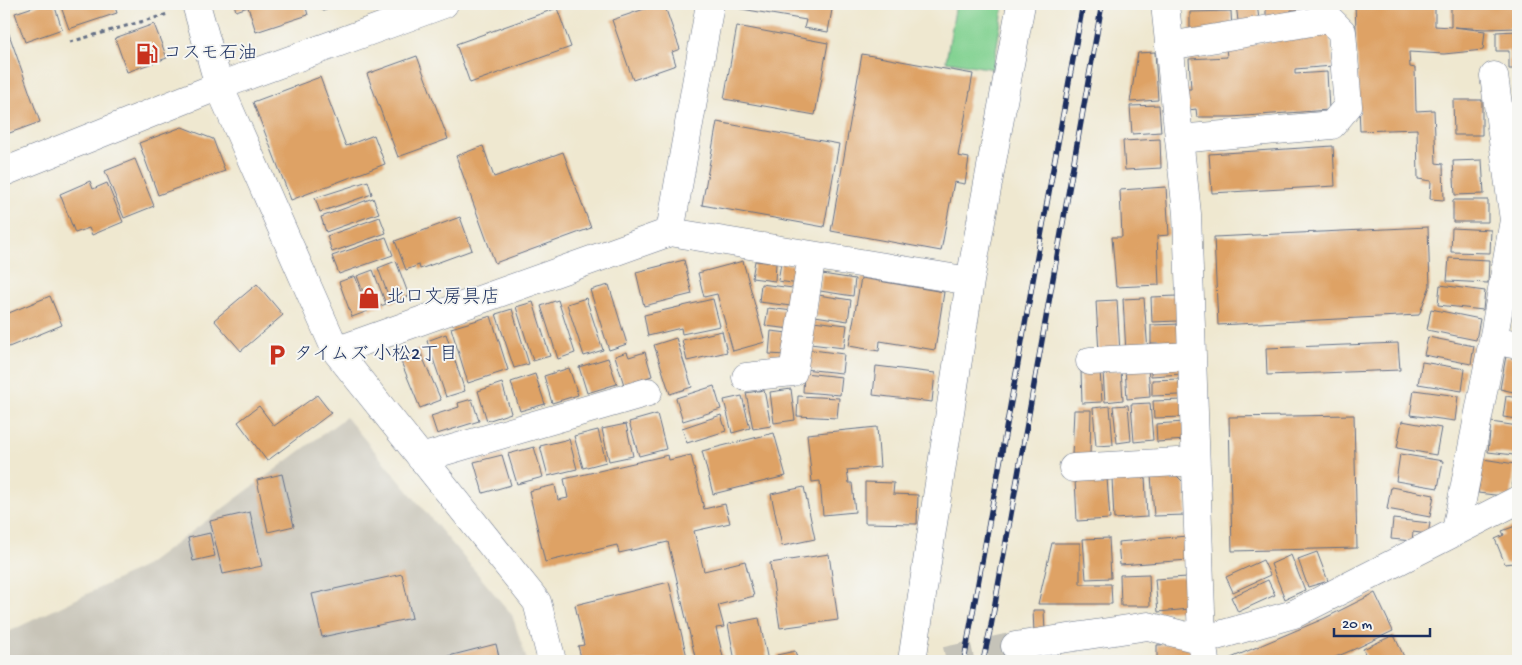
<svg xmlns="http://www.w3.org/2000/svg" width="1522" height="665" viewBox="0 0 1522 665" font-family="'Gochi Hand','Klee One',sans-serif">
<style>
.industrial{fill:#c8c4b8}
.green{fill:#83d292;stroke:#4f8078}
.building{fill:#dea265}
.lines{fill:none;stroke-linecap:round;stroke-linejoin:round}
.minor-tunnel{stroke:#c5c3b9;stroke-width:28;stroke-dasharray:28 14;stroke-linecap:butt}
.minor-casing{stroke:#657086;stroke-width:29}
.path{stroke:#657086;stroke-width:3;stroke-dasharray:4 4;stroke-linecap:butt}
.minor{stroke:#fff;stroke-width:28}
.rail-casing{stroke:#1b2f5e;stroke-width:5.5}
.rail{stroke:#f6f6f2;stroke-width:4;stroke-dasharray:11;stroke-linecap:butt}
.labels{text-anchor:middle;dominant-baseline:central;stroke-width:4;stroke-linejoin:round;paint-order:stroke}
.poi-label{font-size:19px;fill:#1b2f5e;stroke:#f6f6f2;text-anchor:start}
</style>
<rect width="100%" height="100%" fill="#f6f6f2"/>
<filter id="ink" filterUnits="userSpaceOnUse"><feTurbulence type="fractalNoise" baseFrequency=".02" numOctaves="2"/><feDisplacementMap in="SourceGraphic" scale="10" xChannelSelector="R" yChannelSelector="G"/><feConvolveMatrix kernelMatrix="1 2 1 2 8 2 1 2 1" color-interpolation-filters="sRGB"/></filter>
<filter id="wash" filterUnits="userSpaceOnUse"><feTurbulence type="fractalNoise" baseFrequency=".0096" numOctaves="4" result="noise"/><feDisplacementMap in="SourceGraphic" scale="20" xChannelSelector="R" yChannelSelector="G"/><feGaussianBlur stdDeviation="1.12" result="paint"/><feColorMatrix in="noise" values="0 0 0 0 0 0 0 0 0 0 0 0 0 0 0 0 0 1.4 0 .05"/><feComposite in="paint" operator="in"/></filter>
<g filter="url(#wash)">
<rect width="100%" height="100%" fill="#efe8d0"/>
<!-- industrial -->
<path class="industrial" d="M346 417 512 615 527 661H4V634L147 565Z"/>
<!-- green -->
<path class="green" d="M956 4H1004L993 69 946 61Z"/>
<g id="blocks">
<!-- building -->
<path class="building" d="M42 4H54L62 29 25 42 15 13Z
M60 4H114L117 13 69 29Z
M234 4H305L308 15 256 32 248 7 236 11Z
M321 4H345L323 11Z
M659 4H664L680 49 672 52 676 65 633 80 612 20Z
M737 4H833L828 32 804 28 806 20 736 8Z
M1236 4H1257L1259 19 1238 21Z
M1266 4H1312V10H1291L1289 17H1266Z
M1355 4H1435V26L1451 27V4H1518V28L1486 29 1454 27 1485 31 1483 50 1444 54 1409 52 1410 67 1415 68 1416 111 1434 110 1436 163 1443 164 1444 200 1430 199 1431 181 1418 179 1417 129 1360 131Z
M557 8 571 47 470 83 456 44Z
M1231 11 1232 31 1190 33V12Z
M4 20 40 122 4 135Z
M154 24 167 58 127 72 115 38Z
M737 26 828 43 815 115 724 99Z
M1518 31V69H1509V51H1496V32Z
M1329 32 1333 66 1295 69V74L1327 72 1329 110 1232 117H1197L1196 109 1182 111 1180 89H1191L1189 59 1227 57 1226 48Z
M1155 52 1158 100 1130 102 1138 53Z
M862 54 973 74 958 156 969 158 965 184 954 182 941 251 831 231Z
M417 56 448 139 398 157 367 74Z
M320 77 346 146 374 135 385 164 291 200 253 102Z
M1453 100H1482V135H1454Z
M1159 105 1161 132 1132 134 1130 106Z
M717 122 839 144 824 227 702 205Z
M182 127 213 139 225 171 158 195 139 143Z
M1160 139 1161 168 1125 170 1123 141Z
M483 146 494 177 563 152 591 228 495 263 456 156Z
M1333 146 1335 186 1212 193 1209 154Z
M135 159 154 206 124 218 105 171Z
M1482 160 1484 194 1455 195 1453 161Z
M90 181 93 189 107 183 123 222 92 235 89 228 75 233 60 194Z
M368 181 372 194 320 212 315 198Z
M1166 187 1169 235 1157 236 1159 285 1116 287 1112 237H1122L1120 190Z
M373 198 379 213 326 232 321 217Z
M1453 200H1488V222H1453Z
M380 217 386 233 332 252 327 236Z
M460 217 472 250 420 269 419 265 406 270 395 241Z
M1428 227 1430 286 1419 315 1218 325 1214 237Z
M1452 228 1491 230 1490 253 1451 252Z
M386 237 393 255 339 274 332 256Z
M1449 258 1489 260 1488 283 1447 281Z
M684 260 692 294 644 306 636 272Z
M396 261 409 296 391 303 378 268Z
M743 261 765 342 733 351 717 294 704 297 698 273Z
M755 261 776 263 775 281 752 278Z
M781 263 802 266 799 284 778 281Z
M373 270 386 304 370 310 357 276Z
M822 274 855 279 853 296 820 291Z
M355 276 368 311 352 317 339 282Z
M861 278 944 292 935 350 880 341 879 351 849 346Z
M257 284 283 315 241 351 214 320Z
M761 284 801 289 799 307 759 302Z
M609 285 627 344 609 350 590 290Z
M1440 285 1485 291 1483 310 1438 305Z
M818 295 851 300 848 321 815 316Z
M50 296 62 325 4 349V315Z
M1177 296 1178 321 1152 322 1151 297Z
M586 298 603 350 584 356 567 304Z
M1144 298 1148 352 1126 353 1123 299Z
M713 299 720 326 682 334 681 328 648 336 644 315Z
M558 300 575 353 558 359 541 306Z
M1117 300 1120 353 1099 354 1096 301Z
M533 302 550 356 533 361 516 307Z
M768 308 793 311 791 329 765 326Z
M512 309 529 364 514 368 496 314Z
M1431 309 1480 319 1476 340 1427 330Z
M491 316 508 370 468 383 451 328Z
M813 321 847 325 844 348 810 344Z
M1181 324V346H1151V325Z
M722 331 727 352 687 361 682 340Z
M771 331 788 333 786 355 769 354Z
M446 334 465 391 446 397 427 341Z
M1428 337 1474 346 1471 364 1424 355Z
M676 338 692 387 670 394 654 345Z
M1398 343 1400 370 1267 375 1266 348Z
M419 349 441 400 420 408 399 357Z
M805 349 844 354 842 373 803 369Z
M627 352 629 357 645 352 652 376 624 385 615 356Z
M1506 356 1518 358V393L1500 389Z
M608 358 617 384 587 393 579 367Z
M1182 360V374L1151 376V362Z
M1422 362 1465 369 1462 391 1418 384Z
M1148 365 1150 397 1127 399 1125 367Z
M876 366 935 373 932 402 873 395Z
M569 368 578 395 552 403 544 376Z
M1100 370 1102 402 1082 403 1081 371Z
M1121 370 1123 400 1105 402 1103 372Z
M804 373 842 377 840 395 803 392Z
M535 374 545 404 520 411 511 382Z
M1179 379 1180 395 1152 396V380Z
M502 383 511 413 487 421 478 391Z
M714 386 721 409 683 421 676 398Z
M791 389 795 420 774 423 770 392Z
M764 390 771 426 753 429 746 393Z
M1414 390 1458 396 1455 421 1410 415Z
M317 395 331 413 267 461 238 422 259 406 274 426Z
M742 396 750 428 732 433 724 400Z
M798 396 839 398 837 418 797 416Z
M1506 396 1518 398V419L1503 417Z
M472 399 479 421 437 434 431 416 459 407 458 403Z
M1183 400 1184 417 1154 418 1153 401Z
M1150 403 1153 440 1134 442 1131 404Z
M1128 405 1131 441 1117 443 1113 406Z
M1110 406 1113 445 1096 446 1093 408Z
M1074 410H1091L1090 456 1072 455Z
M657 414 666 449 639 456 629 422Z
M721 415 726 431 687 443 682 428Z
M1354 415 1357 548 1232 551 1229 417Z
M1402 421 1441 428 1436 455 1397 448Z
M1184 422 1186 440 1157 442 1156 424Z
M1491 422 1518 426 1514 455 1488 452Z
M626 424 633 456 609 461 602 429Z
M877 427 880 467 847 470 849 483H852L855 512 823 515 820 481 812 482 807 434Z
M598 430 606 462 583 468 574 436Z
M774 433 786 476 713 494 702 451Z
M569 439 577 469 548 476 540 446Z
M534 447 543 477 517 484 508 454Z
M1400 454 1443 461 1438 488 1396 481Z
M502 455 511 485 483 493 474 462Z
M668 455 669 460 691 455 704 509 725 504 730 523 694 531 704 571 745 561 754 596 718 605 724 627 716 628 724 661H696L668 542 619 553 617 545 545 562 529 491 555 485 558 500 568 498 564 479Z
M1483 459 1515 464 1511 497 1478 493Z
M282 474 294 526 268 532 257 480Z
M1175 474 1184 483 1186 515 1154 516 1151 475Z
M1145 476 1147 517 1114 519 1112 478Z
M1107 478 1110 519 1077 521 1075 479Z
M865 482 894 483 893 494 918 495 917 524 865 523Z
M804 487 815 539 782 546 771 494Z
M1391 487 1434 495 1430 517 1387 509Z
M250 512 262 566 223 574 210 521Z
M1393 519 1430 523 1428 534 1413 532 1412 541 1391 539Z
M1518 525V576L1513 563 1505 564 1495 539 1504 535 1502 531Z
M210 533 215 556 193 561 188 538Z
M1187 536 1189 560 1120 565 1118 542Z
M1109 538 1111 578 1086 579 1083 539Z
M1052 543H1080V584H1111L1112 604H1038Z
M1317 552 1328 581 1308 587 1298 559Z
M829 554 838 620 780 628 770 563Z
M1291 555 1305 590 1285 599 1271 564Z
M1263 560 1270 575 1233 592 1226 577Z
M402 574 412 618 322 637 312 594Z
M1149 574 1150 606H1121L1120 575Z
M1188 577 1190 609 1158 612 1155 579Z
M1268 580 1275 595 1238 612 1231 597Z
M669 582 688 661H582L578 646 584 645 575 605Z
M1375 593 1393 631 1357 648 1326 661H1224L1323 619Z
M1033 610H1044L1045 632 1034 633Z
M759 618 768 661H735L728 624Z
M1394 635 1406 661H1368L1363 649Z
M1197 643V659L1157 661V645Z
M496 644 500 661H429Z
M795 651 798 661H779L777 655Z"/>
</g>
</g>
<g filter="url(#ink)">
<use href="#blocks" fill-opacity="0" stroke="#657086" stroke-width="1"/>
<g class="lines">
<!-- minor-tunnel -->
<path class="minor-tunnel" d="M946 661 1015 646"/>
<!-- minor casing -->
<g class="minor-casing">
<path id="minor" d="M196 4 219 86 336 351 537 602 552 661
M1165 4 1187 214 1202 640 1205 661
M1169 46 1329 19 1342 32 1348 106 1332 125 1179 139
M4 172 219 86 444 4
M670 232 710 4
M1493 340 1518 345
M336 351 670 232 970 281
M1090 361 1192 356
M746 377 793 372 812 255
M421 458 648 392
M1073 468 1195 461
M1456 531 1495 330 1514 220 1494 76
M1015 646 1148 626 1202 640 1294 614 1518 500
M912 661 970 281 1021 4"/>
</g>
<!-- path -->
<path class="path" d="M70 42 168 14"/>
<!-- minor -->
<use href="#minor" class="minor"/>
<!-- rail casing -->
<g class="rail-casing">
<path id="rail" d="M964 661 1083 4
M983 661 991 626 1102 4"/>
</g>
<!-- rail -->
<use href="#rail" class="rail"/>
</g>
</g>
<!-- icons -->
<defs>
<g id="fuel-bare" transform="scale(1.725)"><path d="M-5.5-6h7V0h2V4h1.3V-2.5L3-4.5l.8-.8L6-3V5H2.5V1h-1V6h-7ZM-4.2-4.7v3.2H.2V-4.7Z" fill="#c8321e" stroke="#f6f6f2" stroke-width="2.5" paint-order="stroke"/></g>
<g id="shop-bare" transform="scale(1.725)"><path d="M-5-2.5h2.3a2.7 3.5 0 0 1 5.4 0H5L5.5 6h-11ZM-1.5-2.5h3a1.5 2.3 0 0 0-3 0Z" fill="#c8321e" stroke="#f6f6f2" stroke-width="2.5" paint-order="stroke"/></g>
<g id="parking-bare" transform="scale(1.725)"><path d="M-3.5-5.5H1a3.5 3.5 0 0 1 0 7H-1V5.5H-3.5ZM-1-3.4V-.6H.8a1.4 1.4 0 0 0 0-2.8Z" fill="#c8321e" stroke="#f6f6f2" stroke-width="2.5" paint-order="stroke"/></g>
</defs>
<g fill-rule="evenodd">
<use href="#fuel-bare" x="147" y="54"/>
<use href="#shop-bare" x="369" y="298"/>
<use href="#parking-bare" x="277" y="355"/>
</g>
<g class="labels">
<!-- poi labels -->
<g class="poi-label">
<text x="163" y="54">コスモ石油</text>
<text x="386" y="298">北口文房具店</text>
<text x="294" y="355">タイムズ 小松2丁目</text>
</g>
</g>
<!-- margin -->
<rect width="1522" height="665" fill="none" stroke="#f6f6f2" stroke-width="20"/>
<!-- scale -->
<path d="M1334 628v8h96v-8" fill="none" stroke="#1b2f5e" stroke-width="2.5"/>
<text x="1342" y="628" font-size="15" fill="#1b2f5e" stroke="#f6f6f2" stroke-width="4" paint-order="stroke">20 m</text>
</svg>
